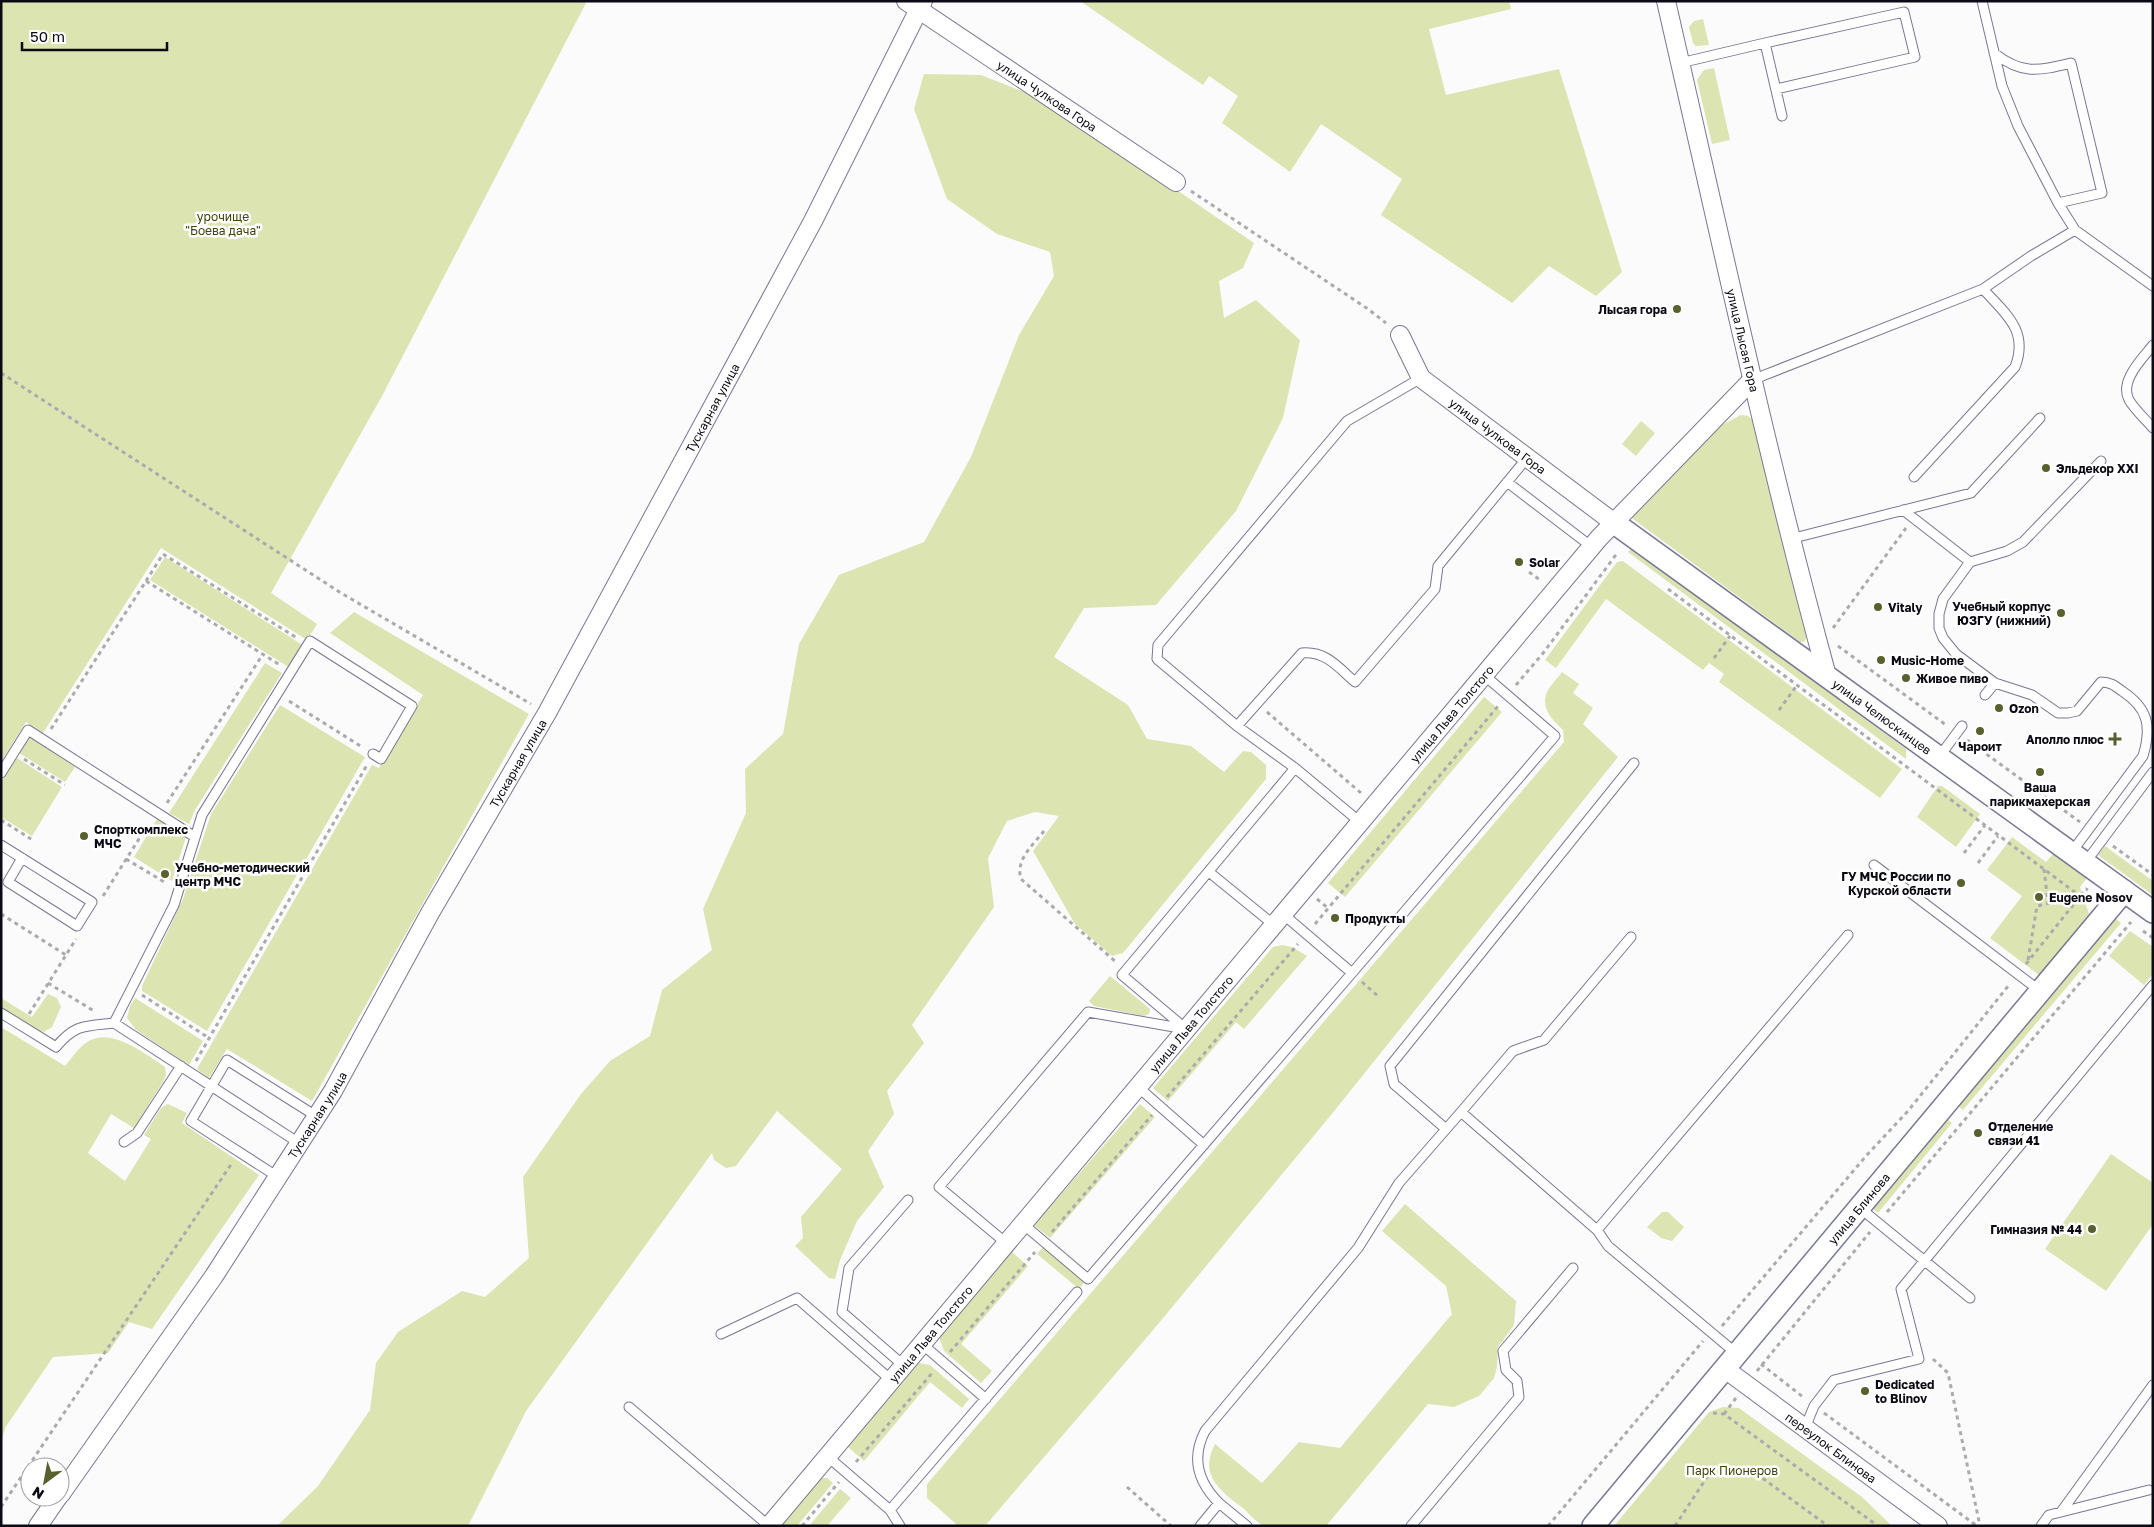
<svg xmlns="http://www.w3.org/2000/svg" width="2154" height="1527" viewBox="0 0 2154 1527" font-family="'Golos Text',sans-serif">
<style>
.green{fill:#dce4b2}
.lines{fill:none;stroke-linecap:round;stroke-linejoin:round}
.service-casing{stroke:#777894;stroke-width:11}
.minor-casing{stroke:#777894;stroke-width:20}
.tertiary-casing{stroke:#777894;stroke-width:24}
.path{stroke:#ababae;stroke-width:3;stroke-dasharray:4 4;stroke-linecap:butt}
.service{stroke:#fff;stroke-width:9}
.minor{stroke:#fff;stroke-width:18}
.tertiary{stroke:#fff;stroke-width:21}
.poi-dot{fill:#595f2d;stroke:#fff;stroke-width:2}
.labels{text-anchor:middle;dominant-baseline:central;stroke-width:5;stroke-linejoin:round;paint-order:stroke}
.street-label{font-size:12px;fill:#0b0b15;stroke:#fff}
.park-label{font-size:12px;fill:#414606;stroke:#fff}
.poi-label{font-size:12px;font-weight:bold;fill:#0b0b15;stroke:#fff;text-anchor:start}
</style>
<rect width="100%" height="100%" fill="#fbfbfb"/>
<!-- green -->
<path class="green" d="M1 1H587L382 396 271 593 317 624 307 640 161 548 43 733 26 722 1 762Z
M1080 1H1509L1511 9 1429 29 1446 95 1559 69 1622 272 1596 296 1549 266 1512 303 1381 215 1402 179 1321 124 1290 172 1222 123 1238 96 1209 76 1203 85Z
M1703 19 1709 45 1696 46 1693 43 1689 27 1694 21Z
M1714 68 1730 140 1712 144 1697 80 1704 70Z
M924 74 981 75 1047 101 1254 243 1243 268 1219 281 1224 318 1256 300 1300 340 1283 418 1236 511 1156 605 1084 608 1054 657 1128 705 1147 739 1191 746 1224 772 1243 751 1251 752 1266 765V779L1123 953 1112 956 1075 924 1033 851 1059 816 1035 812 1007 821 988 858 994 907 912 1025 924 1043 887 1091 894 1114 868 1151 884 1187 857 1221 840 1260 835 1279 829 1278 795 1246 803 1238 801 1217 842 1169 777 1111 736 1166 726 1168 714 1160 712 1153 526 1411 468 1526H277L318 1486 370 1410 376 1363 398 1332 462 1291 485 1297 529 1258 523 1177 581 1094 610 1061 650 1036 662 990 712 950 703 909 746 813 745 769 783 734 799 644 839 575 924 542 971 457 1019 335 1054 276 1050 252 997 234 947 199 914 109Z
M1741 415 1748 416 1753 420 1807 637 1804 642H1800L1629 516 1714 429Z
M1641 421 1655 433 1636 456 1622 444Z
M1632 547 1906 749V759L1628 552Z
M165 557 304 646 290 668 150 580Z
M1623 561 1902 769 1880 798 1719 682 1724 674 1709 663 1703 670 1606 599 1556 668 1545 660 1617 562Z
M354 612 529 714 312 1101 227 1049 209 1078 197 1069 372 765 379 768 423 695 330 633Z
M265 663 282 673 195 810 189 824 169 813Z
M1562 672 1579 684 1573 693 1593 708 1583 724 1618 757 1331 1115 1154 1329 985 1526H956V1524L927 1498V1484L1564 742 1563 730C1553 721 1540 708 1547 692 1550 685 1558 678 1562 672Z
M1484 697 1502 712 1345 897 1328 883Z
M280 705 365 757 207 1031 142 991V986L183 899 211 814Z
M29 736 75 767 65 782 19 753Z
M17 758 62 787 32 836 1 817V782Z
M1938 786H1942L1980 814 1956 847 1917 817Z
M157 819 186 837 172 881 134 857Z
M2012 837 2046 862 2054 853 2087 878 2080 887 2089 914 2039 975 1990 938 2022 896 1987 870Z
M2105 846 2153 881V895L2098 855Z
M2112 916 2121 923 1963 1110 1956 1104Z
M2130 931 2153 947V974L2144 985 2109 956Z
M1282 945 1292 947 1307 956 1244 1029 1236 1022 1168 1101 1153 1088 1273 947Z
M1110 976 1150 1009 1149 1014 1144 1016 1094 1006 1089 1001Z
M48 994 57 998 61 1007 52 1027 44 1032 33 1029 1 1010V998L32 1017Z
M135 998 203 1041 189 1065 136 1030 127 1018 130 1006Z
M1 1027 65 1066C72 1058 79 1046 89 1041 112 1027 147 1055 165 1067L166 1075 163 1082 134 1128 111 1114 88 1153 125 1181 151 1139 144 1135 161 1108 168 1104 187 1113 182 1123 259 1175 152 1329 129 1322 108 1353 53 1357 5 1428 1 1444Z
M1140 1104 1155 1117 1050 1238 1034 1225Z
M1945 1117 1952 1123 1878 1213 1871 1207Z
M2111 1154 2153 1183V1224L2106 1291 2045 1249Z
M1405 1204 1516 1301 1514 1325 1498 1347 1497 1367 1494 1378 1479 1396 1454 1407 1428 1404 1326 1526C1312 1526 1277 1527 1265 1526 1258 1524 1249 1514 1244 1509 1221 1491 1198 1476 1215 1444L1262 1483 1299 1442 1340 1448 1452 1314 1446 1286 1382 1231Z
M1662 1212H1668L1684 1227 1672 1241 1661 1238 1647 1227Z
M1044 1246 1085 1281 1079 1289 1037 1254Z
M1012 1252 1028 1266 961 1344 992 1371 981 1383 944 1351 939 1337Z
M919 1363 930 1365 969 1399 962 1408 930 1382 864 1461 848 1447Z
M1723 1407 1739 1408 1862 1497 1892 1526H1614L1709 1412Z
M820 1478H827L833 1483 797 1526H779Z
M840 1489 851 1498 827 1526H809Z"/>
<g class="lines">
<!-- service casing -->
<g class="service-casing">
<path id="service" d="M1982 1 2002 86 2018 126 2058 203 2075 230 2153 286
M1765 43 1904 12 1915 57 1776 89
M1994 53C2022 75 2038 71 2071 63L2102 193 2058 203
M1680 63 1765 43 1782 116
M2153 345C2142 359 2119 381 2129 400 2135 410 2145 419 2153 428
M1752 380 1983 289 2031 256 2075 230
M1914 477 2015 367C2029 331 2006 314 1983 289
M1507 482 1592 547
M1903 510 1970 562 1943 599 1939 614V628L1943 638 1956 654 1995 683 2032 695 2058 713H2068L2077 711 2101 682C2110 682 2114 685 2122 691 2148 708 2152 726 2143 756L2071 853
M1790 539 1971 493 2040 418
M1970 562 2007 551 2023 542 2101 461
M1985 695 1995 683
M1237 726 1302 653C1326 651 1338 667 1355 682L1435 589 1438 566 1527 458
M1939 757 1962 726
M1 773 28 730 195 837
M1360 822 1295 768 1237 726 1157 659 1158 645 1347 421 1421 378
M1 845 92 902 77 926 8 882 22 858
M2085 863 2153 772
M1874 865 2040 991
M1209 872 1274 925
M1283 914 1352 973 1555 736 1484 675
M1 1013 56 1047C75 1024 85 1026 114 1023
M1138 1087 1204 1145
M1461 1112 1513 1051 1544 1040 1631 937
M1446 1129 1394 1084 1390 1066 1634 763
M124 1142 137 1133 181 1066
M299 1143 114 1023 174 905 202 815 310 641 412 706 381 759 373 754
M278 1177 191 1121 227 1060 316 1116
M1860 1208 1970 1298
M1023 1224 1088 1279 1352 973
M1597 1230 1608 1246 1737 1354
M1006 1243 939 1187 1088 1012 1186 1029 1122 975 1295 768
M721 1334 797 1298 891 1380
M922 1344 986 1399
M903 1365 842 1312 849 1268 908 1200
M629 1407 769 1526
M1805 1428 1814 1406 1834 1380 1919 1359 1901 1289 2153 985
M827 1456 890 1510 1077 1292
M1219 1503C1198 1482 1191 1458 1205 1431L1358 1248 1399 1183 1461 1112 1597 1230 1848 935
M890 1510 900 1526
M2061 1512 2153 1385
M1200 1526 1219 1503 1247 1526
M1411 1526 1519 1397 1517 1381 1506 1370 1503 1351 1573 1268
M2041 1526 2049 1515 2149 1490"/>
</g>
<!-- minor casing -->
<g class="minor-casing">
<g id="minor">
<path id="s1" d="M906 1 1176 182"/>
<path id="s2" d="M1666 1C1718 227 1766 453 1827 676"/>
<path id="s3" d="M1400 335 1421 378 1613 522"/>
<path id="s4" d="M1725 1369 1938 1526"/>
<path id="s5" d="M60 1495 214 1276 333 1091 430 913 547 713 813 221 923 1"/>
<path d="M38 1526 58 1497"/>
<path id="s6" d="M769 1526 1599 538 1752 380"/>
</g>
</g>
<!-- tertiary casing -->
<g class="tertiary-casing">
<g id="tertiary">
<path id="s7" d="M1613 522 2153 912"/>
<path id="s8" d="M1593 1526 2124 891"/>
</g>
</g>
<!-- path -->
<path class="path" d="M1191 191 1368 309 1386 323
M1 373 341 593 531 704
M1529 572 1540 580
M146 581 163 554 297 638
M1668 589 2080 896
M1833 628 1906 528
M1838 646 1946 725
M1714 658 1730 636
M1516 685 1544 652 1618 552
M289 701 362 747
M1779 710 1797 685
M1267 712 1361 793
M51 729 146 581 280 665
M1967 740 2080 822
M24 759 65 785
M167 803 263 654
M1 820 31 839
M1044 831C1033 845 1015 860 1021 879L1116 962
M2113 846 2153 875
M1964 853 1985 825
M126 859 166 883
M1978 863 1998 836
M2044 869 2048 903
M103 896 149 823
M1317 899 1328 908
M1 914 66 955
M1315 924 1499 705
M2143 931 2153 938
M2028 960 2037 906 2080 896
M2026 964 2086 889 2088 890
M1362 982 1379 997
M48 983 94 1011
M142 995 209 1038
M29 1014 76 939
M196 1061 367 765
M1167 1097 1298 944
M1887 1212 2131 922
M1052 1232 1152 1115
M1722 1326 1866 1156 1908 1111 2009 985
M950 1352 1035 1252
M1933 1359 1948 1373 1980 1526
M1761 1364 1803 1397
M1757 1371 1870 1232
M1713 1413 1724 1414 1878 1526
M1824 1413 1977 1526
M1724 1414 1736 1398
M856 1462 933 1372
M1127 1487 1171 1526
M1 1507 232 1163
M802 1526 839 1482
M1548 1526 1703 1341
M1675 1526 1707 1477 1718 1469 1731 1466 1754 1472 1828 1526"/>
<!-- service -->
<use href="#service" class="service"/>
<!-- minor -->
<use href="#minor" class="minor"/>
<!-- tertiary -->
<use href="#tertiary" class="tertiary"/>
</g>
<!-- markers -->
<g class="poi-dot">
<circle cx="1677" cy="309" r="5"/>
<circle cx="2046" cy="468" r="5"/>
<circle cx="1519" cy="562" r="5"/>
<circle cx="1878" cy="607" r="5"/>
<circle cx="2061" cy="613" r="5"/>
<circle cx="1881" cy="660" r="5"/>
<circle cx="1906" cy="678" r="5"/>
<circle cx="1999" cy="708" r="5"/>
<circle cx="1980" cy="731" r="5"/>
<path d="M2112.5 731.5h5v5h5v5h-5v5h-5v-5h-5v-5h5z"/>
<circle cx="2040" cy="772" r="5"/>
<circle cx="84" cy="836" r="5"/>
<circle cx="165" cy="874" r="5"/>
<circle cx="1961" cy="883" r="5"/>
<circle cx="2039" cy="897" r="5"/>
<circle cx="1335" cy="918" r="5"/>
<circle cx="1978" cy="1133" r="5"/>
<circle cx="2092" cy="1229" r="5"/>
<circle cx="1865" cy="1391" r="5"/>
</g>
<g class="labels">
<!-- street labels -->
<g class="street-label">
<text stroke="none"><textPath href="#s1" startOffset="170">улица Чулкова Гора</textPath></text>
<text stroke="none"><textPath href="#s2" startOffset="348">улица Лысая Гора</textPath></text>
<text stroke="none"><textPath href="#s5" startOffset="1269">Тускарная улица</textPath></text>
<text stroke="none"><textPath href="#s3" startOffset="144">улица Чулкова Гора</textPath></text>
<text stroke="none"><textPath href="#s6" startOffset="1061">улица Льва Толстого</textPath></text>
<text stroke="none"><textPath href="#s7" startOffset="332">улица Челюскинцев</textPath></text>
<text stroke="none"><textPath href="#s5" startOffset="864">Тускарная улица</textPath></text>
<text stroke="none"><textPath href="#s6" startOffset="656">улица Льва Толстого</textPath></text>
<text stroke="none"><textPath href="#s5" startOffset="459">Тускарная улица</textPath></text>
<text stroke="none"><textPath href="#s8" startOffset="414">улица Блинова</textPath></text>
<text stroke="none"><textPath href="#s6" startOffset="251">улица Льва Толстого</textPath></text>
<text stroke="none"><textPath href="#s4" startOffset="132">переулок Блинова</textPath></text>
</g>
<!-- park labels -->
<g class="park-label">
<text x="223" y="216">урочище<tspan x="223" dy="14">"Боева дача"</tspan></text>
<text x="1732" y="1470">Парк Пионеров</text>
</g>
<!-- poi labels -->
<g class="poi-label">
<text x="1667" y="309" text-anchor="end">Лысая гора</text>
<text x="2056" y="468">Эльдекор XXI</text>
<text x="1529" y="562">Solar</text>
<text x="2051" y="606" text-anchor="end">Учебный корпус<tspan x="2051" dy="14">ЮЗГУ (нижний)</tspan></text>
<text x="1888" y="607">Vitaly</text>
<text x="1891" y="660">Music-Home</text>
<text x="1916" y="678">Живое пиво</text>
<text x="2009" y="708">Ozon</text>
<text x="2104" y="739" text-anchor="end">Аполло плюс</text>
<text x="1980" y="746" text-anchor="middle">Чароит</text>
<text x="2040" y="787" text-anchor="middle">Ваша<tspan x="2040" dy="14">парикмахерская</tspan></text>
<text x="94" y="829">Спорткомплекс<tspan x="94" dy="14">МЧС</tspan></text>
<text x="175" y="867">Учебно-методический<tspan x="175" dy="14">центр МЧС</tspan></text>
<text x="1951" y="876" text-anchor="end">ГУ МЧС России по<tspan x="1951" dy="14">Курской области</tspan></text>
<text x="2049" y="897">Eugene Nosov</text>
<text x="1345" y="918">Продукты</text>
<text x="1988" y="1126">Отделение<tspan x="1988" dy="14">связи 41</tspan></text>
<text x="2082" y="1229" text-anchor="end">Гимназия № 44</text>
<text x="1875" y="1384">Dedicated<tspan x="1875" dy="14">to Blinov</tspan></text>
</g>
</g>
<!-- border -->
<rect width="2154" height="1527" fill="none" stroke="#0b0b15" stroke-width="5"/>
<!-- north arrow -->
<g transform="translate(45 1482) rotate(212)"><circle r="24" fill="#ffffff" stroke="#9d9da1"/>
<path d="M0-4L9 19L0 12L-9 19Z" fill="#595f2d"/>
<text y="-8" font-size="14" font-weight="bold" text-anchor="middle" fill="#0b0b15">N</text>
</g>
<!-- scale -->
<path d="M22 42v8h145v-8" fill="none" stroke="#0b0b15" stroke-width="2.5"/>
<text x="30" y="42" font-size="15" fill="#0b0b15" stroke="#ffffff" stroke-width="4" paint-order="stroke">50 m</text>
</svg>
